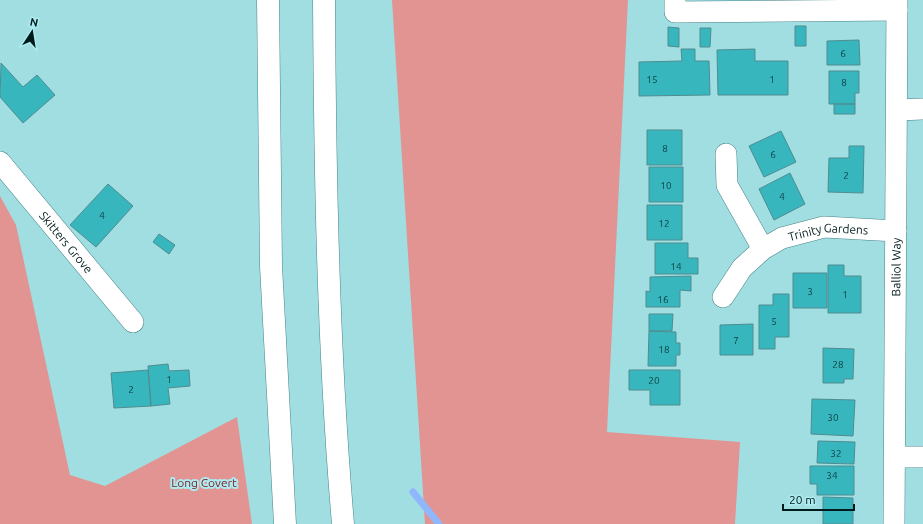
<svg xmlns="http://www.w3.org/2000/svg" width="923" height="524" viewBox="0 0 923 524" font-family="Ubuntu,sans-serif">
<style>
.green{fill:#e29492}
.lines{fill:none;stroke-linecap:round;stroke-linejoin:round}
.stream{stroke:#90b7fc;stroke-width:7}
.building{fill:#37b6be;stroke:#508c90}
.minor-casing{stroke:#478388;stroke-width:22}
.motorway-casing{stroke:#478388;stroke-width:23}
.minor{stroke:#fff;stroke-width:21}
.motorway{stroke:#fff;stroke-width:22}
.labels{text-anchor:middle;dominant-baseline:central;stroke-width:4;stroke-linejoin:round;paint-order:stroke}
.number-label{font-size:10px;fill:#0f4244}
.street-label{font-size:12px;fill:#021b1c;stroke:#adebf0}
.park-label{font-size:12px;fill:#7c1a23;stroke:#adebf0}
</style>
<rect width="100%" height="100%" fill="#a0dee2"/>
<!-- green -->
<path class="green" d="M392 0H628L607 432 740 442 735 524H425Z
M0 196 16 225 70 475 105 486 237 417 252 524H0Z"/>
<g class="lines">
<!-- stream -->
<path class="stream" d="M413 492 439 524"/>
</g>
<!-- building -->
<path class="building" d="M795 26H806V46H795Z
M668 27 679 28V47L668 46Z
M700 28H711L710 47H700Z
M859 40 860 65H827V41Z
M681 49H695V61H709L710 95 639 96V62L682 61Z
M755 49V61H788V95H718L717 50Z
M1 63 23 87 37 75 55 95 23 123 0 97Z
M829 71H859V93H855V104H829Z
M834 104H855V114H834Z
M647 130H682V165H647Z
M781 131 796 162 764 177 749 146Z
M849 146H864L863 193 828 192 829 158H849Z
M649 167H683V202H649Z
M790 173 805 204 774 220 759 189Z
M108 184 133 206 96 247 70 225Z
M647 205H682V240H647Z
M159 234 175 245 169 254 153 242Z
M655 243H688V258H698V274H655Z
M828 265H844V276H861V313H828Z
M793 273H827V308H793Z
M691 276V291L680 290V307H646V291L650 292V277Z
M773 294H789V337H775V349H759V305H773Z
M649 314H673L672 331H649Z
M753 324V355H720V325Z
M649 331 676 332V343H680V355H676V366H648Z
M823 348 854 349 853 379H844V383H823Z
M168 364 169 371 189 370 190 386 168 388 170 404 151 406 148 366Z
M148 370 151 406 114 408 111 373Z
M629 370H680V405H650V390H629Z
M812 399 855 400 853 436 811 434Z
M818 441 855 442 854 464 817 463Z
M810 466H854V495H817V484H810Z
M823 497 853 498V524H823Z"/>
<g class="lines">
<!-- minor casing -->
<g class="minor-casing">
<g id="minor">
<path d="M675 0V12L897 10"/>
<path d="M897 110 923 109"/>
<path d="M726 154 727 185 763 249"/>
<path id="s1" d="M0 162 133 322"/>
<path id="s2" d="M723 297 742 268 763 249 782 238 824 227 896 231"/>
<path d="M895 457H923"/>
<path id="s3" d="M894 524 897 0"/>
</g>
</g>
<!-- motorway casing -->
<g class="motorway-casing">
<path id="motorway" d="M268 0 271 266 285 524
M324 0C325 175 328 350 343 524"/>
</g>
<!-- minor -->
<use href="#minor" class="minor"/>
<!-- motorway -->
<use href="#motorway" class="motorway"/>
</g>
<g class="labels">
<!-- number labels -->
<g class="number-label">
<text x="843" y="53">6</text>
<text x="652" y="79">15</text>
<text x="772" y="79">1</text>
<text x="844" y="82">8</text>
<text x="665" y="148">8</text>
<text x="773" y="154">6</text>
<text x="846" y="175">2</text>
<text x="666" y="185">10</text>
<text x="782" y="196">4</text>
<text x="102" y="215">4</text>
<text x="664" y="223">12</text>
<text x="676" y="266">14</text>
<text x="810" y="291">3</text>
<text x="845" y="294">1</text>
<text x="663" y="299">16</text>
<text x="774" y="321">5</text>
<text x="736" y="340">7</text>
<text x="664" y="349">18</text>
<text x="838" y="364">28</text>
<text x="169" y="379">1</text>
<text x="654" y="380">20</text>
<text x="131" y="389">2</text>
<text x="833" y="417">30</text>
<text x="836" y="453">32</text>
<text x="832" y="475">34</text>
</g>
<!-- street labels -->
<g class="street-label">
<text stroke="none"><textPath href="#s2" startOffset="132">Trinity Gardens</textPath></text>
<text stroke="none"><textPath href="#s1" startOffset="104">Skitters Grove</textPath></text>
<text stroke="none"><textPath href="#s3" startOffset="257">Balliol Way</textPath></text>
</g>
<!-- park labels -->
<g class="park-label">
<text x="204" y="482">Long Covert</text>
</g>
</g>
<!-- north arrow -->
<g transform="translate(32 32) rotate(12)" stroke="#adebf0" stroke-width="3" paint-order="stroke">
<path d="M0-3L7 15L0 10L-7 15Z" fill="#021b1c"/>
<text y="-6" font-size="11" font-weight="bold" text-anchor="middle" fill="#021b1c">N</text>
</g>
<!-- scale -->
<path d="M783 504v6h71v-6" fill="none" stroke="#021b1c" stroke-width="2"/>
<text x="789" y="504" font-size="12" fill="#021b1c" stroke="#adebf0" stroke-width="3" paint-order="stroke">20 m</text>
</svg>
